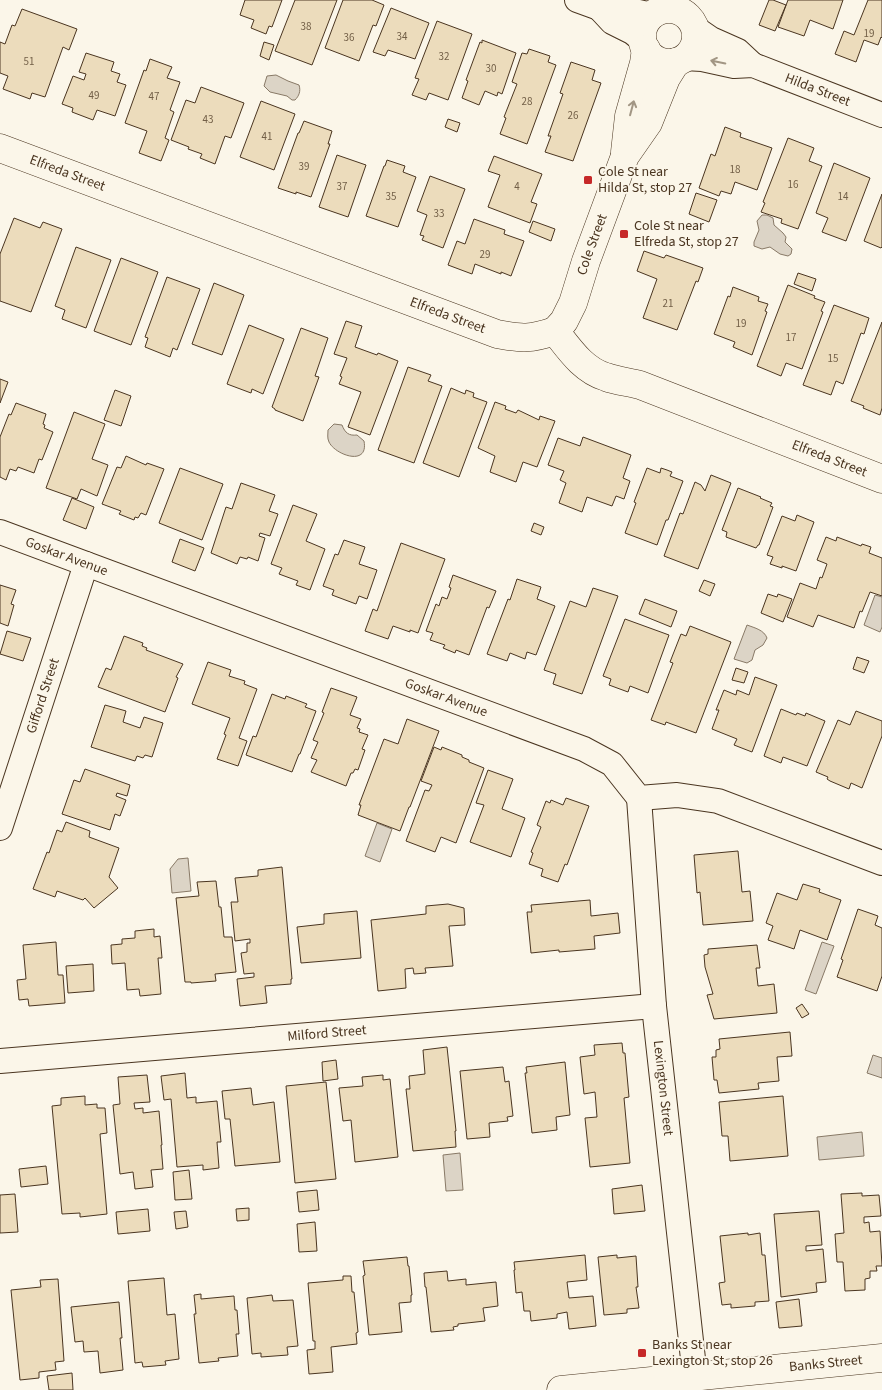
<svg xmlns="http://www.w3.org/2000/svg" width="882" height="1390" viewBox="0 0 882 1390" font-family="'Source Sans 3',sans-serif">
<style>
.water{fill:#dcd4c6;stroke:#887966}
.building{fill:#ecdcbc;stroke:#4a3520}
.lines{fill:none;stroke-linecap:round;stroke-linejoin:round}
.street-casing{stroke:#4a3520;stroke-width:26}
.secondary-casing{stroke:#4a3520;stroke-width:29}
.street{stroke:#fbf6e9;stroke-width:24}
.secondary{stroke:#fbf6e9;stroke-width:28}
.oneway{stroke:#a29684}
.poi-dot{fill:#c62828;stroke:#fbf6e9;stroke-width:2}
.labels{text-anchor:middle;dominant-baseline:central;stroke-width:4;stroke-linejoin:round;paint-order:stroke}
.number-label{font-size:11px;fill:#725f47}
.street-label{font-size:14px;fill:#4a3520;stroke:#fbf6e9}
.poi-label{font-size:14px;fill:#4a3520;stroke:#fbf6e9;text-anchor:start}
</style>
<rect width="100%" height="100%" fill="#fbf6e9"/>
<!-- water -->
<path class="water" d="M276 75 288 81 299 85C301 91 299 96 295 100H292L287 96 270 92 264 86 267 76Z
M762 215H767L773 218 774 225 783 233 786 237 785 242 792 249 791 254 788 256 780 254 770 247 762 249 754 246V242L759 230 757 221Z
M334 424 342 425C345 433 349 436 357 435L364 441C369 467 335 455 329 442 327 438 328 434 328 430Z
M875 595 882 597V627L880 632 864 625Z
M747 625C755 628 764 630 767 638L763 645 755 650 752 660 747 663 734 659Z
M377 823 392 829 380 862 365 856Z
M188 858 191 891 172 893 170 869 178 859Z
M822 942 834 946 816 994 805 990Z
M873 1055 882 1058V1078L867 1073Z
M862 1132 864 1156 819 1160 817 1137Z
M460 1153 463 1190 446 1191 443 1155Z"/>
<!-- building -->
<path class="building" d="M245 0H282L272 27 269 26 266 34 251 28 254 20 240 15Z
M295 0H337L312 65 275 51Z
M343 0H372L384 5 376 26 373 25 359 61 325 48Z
M769 0H773L786 5 775 31 759 25Z
M788 0H843L833 29 810 20 804 36 778 27Z
M868 0H882V38L881 37 878 45 864 40 856 62 835 54 844 31 854 35Z
M391 8 429 23 415 59 388 50 385 56 373 52Z
M22 9 77 29 69 50 63 47 45 97 32 93 30 99 3 89 8 76 0 73V42L5 44 12 25 15 26Z
M437 21 472 34 448 100 429 93 426 100 412 95 419 79 415 78Z
M482 40 516 53 502 94 498 92 497 96 485 91 479 105 462 98 468 81 466 80 480 42 482 43Z
M264 42 274 45 269 60 260 56Z
M529 49 550 56 548 62 556 65 527 144 500 134 506 118 504 117 517 84 512 82 522 53 527 54Z
M86 53 114 62 111 71 120 74 117 82 126 85 115 116 97 110 93 120 72 112 73 108 62 104 73 76 84 80 86 74 79 72Z
M150 59 172 67 167 78 180 82 170 110 174 112 165 138 169 140 161 161 139 153 147 131 125 123 144 70 146 71Z
M571 62 595 70 592 80 601 83 573 161 545 152 551 136H548L563 94 560 93Z
M201 87 244 103 231 138 225 136 215 164 200 158 202 154 188 149 189 147 171 140 186 100 195 103Z
M261 101 295 114 274 170 240 157Z
M448 119 460 123 457 132 445 127Z
M304 121 332 131 328 144H330L311 197 296 192V194L278 188 298 133H299Z
M725 127 741 133 740 137 772 148 757 190 735 182 731 194 721 191 719 196 699 188 711 154 715 156Z
M788 138 814 148 809 161 822 166 798 229 781 223 782 219 761 212 765 203 763 202Z
M337 155 366 165 348 217 319 207Z
M494 156 542 174 531 202 537 204 530 223 488 207 500 175 488 171Z
M387 160 405 166 403 172 416 177 398 227 366 216 384 166H385Z
M834 163 870 178 846 241 822 232 828 218 816 213Z
M430 176 465 189 443 248 422 240 424 236 420 235 427 215 417 211Z
M696 193 717 200 709 222 689 214Z
M882 194V247L881 248 864 241Z
M14 218 40 228 43 222 62 229 31 312 0 301V254Z
M474 219 505 230 504 234 524 241 511 276 501 272V274L475 264 472 274 448 265 457 241 465 244Z
M533 221 555 229 551 241 529 232Z
M76 247 111 260 86 328 62 319 65 310 55 306Z
M644 251 664 258 666 255 703 268 698 282 696 281 677 330 643 318 657 279 637 271Z
M121 258 158 272 131 345 94 331Z
M798 273 816 279 812 291 794 284Z
M167 277 200 289 177 350 173 348 170 357 145 347 148 338 145 337Z
M214 283 244 295 222 355 192 344Z
M788 285 815 296 814 298 825 302 821 311 823 312 802 369 786 363 781 376 757 366Z
M733 287 759 297 758 301 768 304 765 311 767 312 752 355 733 347 735 342 714 334 728 296 730 297Z
M834 305 869 318 864 334 861 333 843 384 836 381 831 395 803 385Z
M346 321 362 326 355 347 377 355 378 353 398 361 370 435 348 427 361 392 339 384 342 377 340 376 347 358 334 354Z
M882 322V408L880 415 863 408 864 406 851 401Z
M249 325 284 339 263 394 252 389 251 393 227 384Z
M301 328 328 338 315 376 319 377 303 421 275 410V409L272 407Z
M408 367 431 375 428 381 442 386 414 463 378 450Z
M0 379 8 382 0 403Z
M451 388 465 394 466 390 474 393 473 397 487 402 459 477 423 463Z
M115 390 131 396 121 426 104 420Z
M495 402 506 406 505 409 516 413 518 410 539 420 540 416 555 421 537 467 523 462 516 482 490 472 495 456 478 448Z
M16 403 46 414 43 424 45 425 44 428 53 432 42 460 39 459 34 473 18 467 16 471 10 469 6 480 0 477V437L9 414 11 415Z
M74 412 105 424 92 459 108 465 97 496 81 489 77 499 46 488Z
M583 437 631 455 623 478 630 481 624 499 616 496 612 506 587 497 582 512 559 503 566 483 560 480 564 471 548 465 558 438 580 446Z
M126 456 146 465 147 463 164 469 146 515 141 513 138 518 135 517 134 520 119 514 121 511 102 504 117 467 121 468Z
M180 468 223 484 202 540 159 523Z
M647 468 660 473 661 468 667 470 672 472 670 476 683 481 668 520H666L657 545 625 533 636 503 634 502Z
M711 475 731 483 698 569 664 556 680 513 683 514 695 482 701 485 705 491Z
M241 483 275 495 269 511 278 514 270 536 260 533 259 536 265 538 258 561 248 557 247 559 240 557 237 564 211 553 226 507 232 509Z
M738 488 761 497 760 498 772 503 770 506 773 507 759 545H758L756 548 726 537 727 532 722 530Z
M72 498 94 507 86 529 63 520Z
M293 505 317 514 306 541 325 549 310 590 296 585 298 581 279 574 282 568 271 564Z
M797 515 814 522 796 571 782 566V568L770 564 773 557 767 555 782 516 795 521Z
M534 523 544 527 541 535 531 531Z
M826 537 836 541 837 537 861 546 862 544 871 547 869 553 882 558V596L870 592 862 612 860 611 854 628 818 615 813 627 787 617 800 583 816 589 820 577 822 578 827 564 817 560Z
M180 539 204 548 195 571 172 562Z
M344 540 365 547 359 564 377 570 367 599 359 596 356 604 332 595 334 590 323 586 335 554 338 555Z
M401 543 445 559 418 633 410 630V632L393 626 388 639 365 631 373 609 377 611Z
M453 575 496 591 489 608 487 607 469 655 456 650 455 653 443 648 445 645 430 640 433 633 426 631 436 604 439 606 442 597 447 599 451 588 449 587Z
M517 579 541 587 537 599 555 606 536 655 527 652 525 659 510 653 507 661 487 654 508 599 510 600Z
M704 580 715 584 710 596 699 591Z
M0 585 16 590 11 604 14 605 8 626 0 623Z
M593 588 618 596 582 694 553 684 556 674 544 670 570 601 586 607Z
M768 594 777 597 778 594 792 599 783 622 761 613Z
M645 599 677 611 671 627 639 614Z
M625 619 669 635 648 693 630 686 628 692 609 685 611 679 603 676Z
M690 626 731 642 696 733 666 722 665 725 651 720 673 663 670 662 681 634 686 636Z
M7 631 31 638 23 661 0 654Z
M124 636 143 643 142 646 147 648 146 650 183 664 176 677 178 678 165 712 98 687 106 668 111 670Z
M857 657 869 661 864 673 853 669Z
M208 662 231 670 229 676 245 681 244 684 257 689 239 738 247 741 238 766 217 759 226 735 224 734 230 718 192 704Z
M736 668 748 672 744 683 732 680Z
M755 677 777 685 752 752 734 745 737 739 712 729 719 710H716L724 690 736 695 737 690 749 695Z
M331 688 357 697 350 715 361 719 357 728 360 729 359 732 368 735 362 749 365 750 358 770 355 769 353 773H351L346 786 311 772 317 760 311 758 318 742 313 740 324 713 322 712Z
M272 694 285 699 286 696 307 704 305 707 316 711 300 754H299L292 772 246 755 253 736 256 737Z
M105 705 126 711 123 722 140 728 144 717 163 723 152 757 145 755 143 758 137 756 135 761 91 747Z
M781 709 796 715 797 713 805 716 806 713 825 721 807 766 783 757 781 763 764 756Z
M856 711 882 721V736L862 788 851 783 849 789 830 781 827 779 828 777 816 772 838 720 850 725Z
M407 719 439 731 410 807H409L400 831 358 815 361 805H359L384 739 398 744Z
M434 747 441 750 442 747 462 755V757L469 760V762L484 768 456 843 441 837 435 852 406 841 425 790 429 791 432 785 421 781Z
M85 769 130 785 127 796 117 793 116 796 126 800 120 816 115 814 110 830 62 814 74 780 80 782Z
M488 770 513 779 502 809 525 818 511 857 470 842 484 805 476 803Z
M566 798 589 806 567 865 565 864 558 882 541 876 543 869 529 864 533 853 531 852 541 827 537 825 546 801 550 803 551 800 563 805Z
M66 822 90 831 89 837 119 848 109 877 118 888 94 908 85 898 83 900 57 891 55 897 33 889 47 852 49 853 57 830 62 832Z
M738 851 742 892 750 891 753 921 703 925 700 892 697 893 694 855Z
M282 867 292 979H291V984L265 986 267 1003 240 1006 237 979 254 977V973L244 974 241 953 247 952V943H250V939L235 941 231 902H238L235 878 258 876V870Z
M216 881 219 907H221L224 937H232L236 972 215 974 216 981 191 983V982H185L176 898 199 896 197 882Z
M803 884 820 889 819 892 841 900 827 940 800 930 794 949 768 940 773 926 766 923 777 893 797 900Z
M590 900 591 916 618 913 620 933 594 936 595 949 559 952V950L531 953 527 912H532L531 905Z
M448 904 464 908 465 925 449 926 453 966 425 968 426 973 414 974 413 968 405 969 406 988 378 991 371 920 426 914V906Z
M858 909 878 916 875 925 882 928V976L877 991 837 977 843 960 841 959Z
M357 911 361 958 301 963 297 927 324 924V914Z
M154 929V937L160 936 162 958H158L161 994 140 996 139 989 127 990 125 963 112 964 111 945 122 944V939L135 938V931Z
M56 942 58 975H63L65 1003 29 1006 28 999 19 1000 17 980 26 979 23 945Z
M757 945 760 968H756L758 986 774 984 777 1013 714 1019 707 995 713 994 705 967 704 955 708 954V949Z
M93 964 94 991 68 993 66 966Z
M802 1004 809 1014 802 1018 796 1008Z
M790 1032 792 1056 777 1057 779 1081 758 1083 759 1089 719 1093 717 1080H714L712 1057H716V1050L720 1049 719 1039Z
M622 1043 623 1053H625L629 1097 624 1098 630 1163 590 1167 585 1118 597 1117 595 1092 584 1094 580 1057 595 1055 594 1045Z
M447 1047 456 1131H455L456 1147 413 1151 406 1089H410L409 1076 425 1074 423 1050Z
M336 1060 338 1079 323 1081 322 1062Z
M565 1062 570 1115 556 1117 557 1130 532 1133 525 1073H527L526 1067Z
M503 1067 505 1082 509 1081 513 1116 507 1117 508 1121 489 1123 490 1137 467 1139 460 1071Z
M185 1073 187 1098 196 1097V1103L217 1101 221 1142H217L219 1168 203 1170V1165L177 1167 171 1099 164 1100 161 1076Z
M147 1075 150 1102 134 1103 135 1109 143 1108V1113L159 1111 162 1145H161L163 1169 151 1170 153 1187 135 1189 133 1172 120 1174 113 1105 120 1104 118 1077Z
M383 1075V1080L390 1079 398 1157 355 1162 351 1120 343 1121 339 1088 363 1086 362 1077Z
M326 1082 336 1179 295 1183 286 1086Z
M251 1088 253 1105 274 1102 280 1162 235 1166 230 1119H225L222 1091Z
M85 1096V1105L97 1104V1108H105L107 1133 100 1134 107 1214 80 1217V1213L62 1214 52 1106 61 1105V1098Z
M783 1096 788 1156 730 1161 728 1136H722L719 1102Z
M46 1166 48 1184 21 1187 19 1169Z
M189 1170 192 1199 175 1200 173 1172Z
M642 1185 645 1211 614 1214 612 1189Z
M317 1190 319 1210 299 1212 297 1192Z
M862 1193V1196L879 1195 881 1216 864 1217V1223L869 1222 870 1232 880 1231 882 1266H876L877 1271H870V1278L865 1279V1290L845 1291 843 1262H837L835 1234 844 1233 841 1194Z
M15 1194 18 1232 0 1233V1195Z
M249 1208V1220L237 1221 236 1209Z
M148 1209 150 1231 118 1234 116 1212Z
M186 1211 188 1227 176 1229 174 1212Z
M819 1211 822 1245 806 1246V1251L823 1249 826 1282 816 1283 817 1292 781 1297 774 1214Z
M315 1222 317 1251 299 1252 297 1224Z
M748 1233V1235L760 1233 762 1255H765L769 1301 755 1302V1306L731 1308V1304L722 1305 719 1283 725 1282 720 1236Z
M585 1255 587 1280 567 1282 569 1298 593 1296 596 1326 569 1329 567 1312 557 1314V1318L531 1321 530 1311H524L522 1292 516 1293 514 1270H515L514 1262Z
M617 1255V1258L636 1256 638 1287H636L639 1308 627 1309V1313L604 1315 598 1257Z
M407 1257 408 1266H409L412 1295H411V1302L399 1303 402 1332 369 1335 363 1276 365 1275 363 1261Z
M447 1271 448 1281 466 1279V1285L496 1282 498 1306 483 1308 485 1321 458 1324V1326L453 1327 454 1330 431 1332 426 1287H425L424 1273Z
M343 1276H351L352 1292H354L358 1332 356 1333 357 1344 331 1347 333 1372 309 1374 307 1350 315 1349V1341H313L308 1283 343 1280Z
M164 1278 167 1315 175 1314 179 1359 165 1361 166 1365 143 1367 142 1362 135 1363 128 1281Z
M58 1279 64 1361 55 1362 56 1370 39 1372V1378L20 1380 11 1290 41 1287 40 1280Z
M201 1294V1299L234 1296 235 1310H237L239 1334H236L238 1356 218 1358 219 1361 199 1363 194 1314H196L194 1295Z
M272 1295 273 1301 293 1300 298 1346 287 1347 288 1355 261 1357V1353L252 1354 247 1298Z
M799 1299 802 1326 779 1328 776 1302Z
M119 1302 122 1338H120L123 1370 100 1373 98 1351 84 1352 83 1341 75 1342 71 1307Z
M72 1373 73 1390H49L47 1376Z"/>
<g class="lines">
<!-- street casing -->
<g class="street-casing">
<g id="street">
<path d="M577 0 599 8H621L652 15"/>
<path d="M599 8 612 22 632 32 642 40"/>
<path d="M695 28 711 39 738 51 753 65"/>
<path id="s1" d="M684 58 702 59 734 66 753 65 882 115"/>
<path id="s2" d="M0 532 584 749 612 764 639 798 677 795 718 801 882 863"/>
<path id="s3" d="M639 798 654 1006 695 1377"/>
<path id="s4" d="M0 828 86 564"/>
<path id="s5" d="M0 1061 654 1006"/>
</g>
</g>
<!-- secondary casing -->
<g class="secondary-casing">
<g id="secondary">
<circle cx="669" cy="36" r="27"/>
<path id="s6" d="M0 148 497 334C522 339 531 339 555 331"/>
<path d="M625 152 629 116 644 63 646 49"/>
<path id="s7" d="M555 331C570 350 583 370 606 377 617 381 629 382 640 385L882 479"/>
<path id="s8" d="M555 331 564 321 573 303 586 261 625 156 648 123 666 78 676 62"/>
<path id="s9" d="M561 1390 882 1358"/>
</g>
</g>
<!-- street -->
<use href="#street" class="street"/>
<!-- secondary -->
<use href="#secondary" class="secondary"/>
</g>
<!-- one-way arrows -->
<defs><path id="oneway-shaft" d="M-6 0H5M1.5-3L5.5 0L1.5 3" fill="none" stroke-width="1.6" stroke-linecap="round" stroke-linejoin="round" transform="scale(1.25)"/></defs>
<g class="oneway">
<use href="#oneway-shaft" transform="translate(718 62) rotate(-168)"/>
<use href="#oneway-shaft" transform="translate(632 108) rotate(-75)"/>
</g>
<!-- markers -->
<g class="poi-dot">
<rect x="583" y="175" width="10" height="10" rx="2.5"/>
<rect x="619" y="229" width="10" height="10" rx="2.5"/>
<rect x="637" y="1348" width="10" height="10" rx="2.5"/>
</g>
<g class="labels">
<!-- number labels -->
<g class="number-label">
<text x="306" y="26">38</text>
<text x="869" y="33">19</text>
<text x="402" y="36">34</text>
<text x="349" y="37">36</text>
<text x="444" y="56">32</text>
<text x="29" y="61">51</text>
<text x="491" y="68">30</text>
<text x="94" y="95">49</text>
<text x="154" y="96">47</text>
<text x="527" y="101">28</text>
<text x="573" y="115">26</text>
<text x="208" y="119">43</text>
<text x="267" y="136">41</text>
<text x="304" y="166">39</text>
<text x="735" y="169">18</text>
<text x="793" y="184">16</text>
<text x="342" y="186">37</text>
<text x="517" y="186">4</text>
<text x="391" y="196">35</text>
<text x="843" y="196">14</text>
<text x="439" y="213">33</text>
<text x="485" y="254">29</text>
<text x="668" y="303">21</text>
<text x="741" y="323">19</text>
<text x="791" y="337">17</text>
<text x="833" y="358">15</text>
</g>
<!-- street labels -->
<g class="street-label">
<text stroke="none"><textPath href="#s1" startOffset="139">Hilda Street</textPath></text>
<text stroke="none"><textPath href="#s6" startOffset="72">Elfreda Street</textPath></text>
<text stroke="none"><textPath href="#s8" startOffset="95">Cole Street</textPath></text>
<text stroke="none"><textPath href="#s6" startOffset="478">Elfreda Street</textPath></text>
<text stroke="none"><textPath href="#s7" startOffset="308">Elfreda Street</textPath></text>
<text stroke="none"><textPath href="#s2" startOffset="71">Goskar Avenue</textPath></text>
<text stroke="none"><textPath href="#s4" startOffset="139">Gifford Street</textPath></text>
<text stroke="none"><textPath href="#s2" startOffset="476">Goskar Avenue</textPath></text>
<text stroke="none"><textPath href="#s5" startOffset="328">Milford Street</textPath></text>
<text stroke="none"><textPath href="#s3" startOffset="291">Lexington Street</textPath></text>
<text stroke="none"><textPath href="#s9" startOffset="266">Banks Street</textPath></text>
</g>
<!-- poi labels -->
<g class="poi-label">
<text x="598" y="172">Cole St near<tspan x="598" dy="16">Hilda St, stop 27</tspan></text>
<text x="634" y="226">Cole St near<tspan x="634" dy="16">Elfreda St, stop 27</tspan></text>
<text x="652" y="1345">Banks St near<tspan x="652" dy="16">Lexington St, stop 26</tspan></text>
</g>
</g>
</svg>
